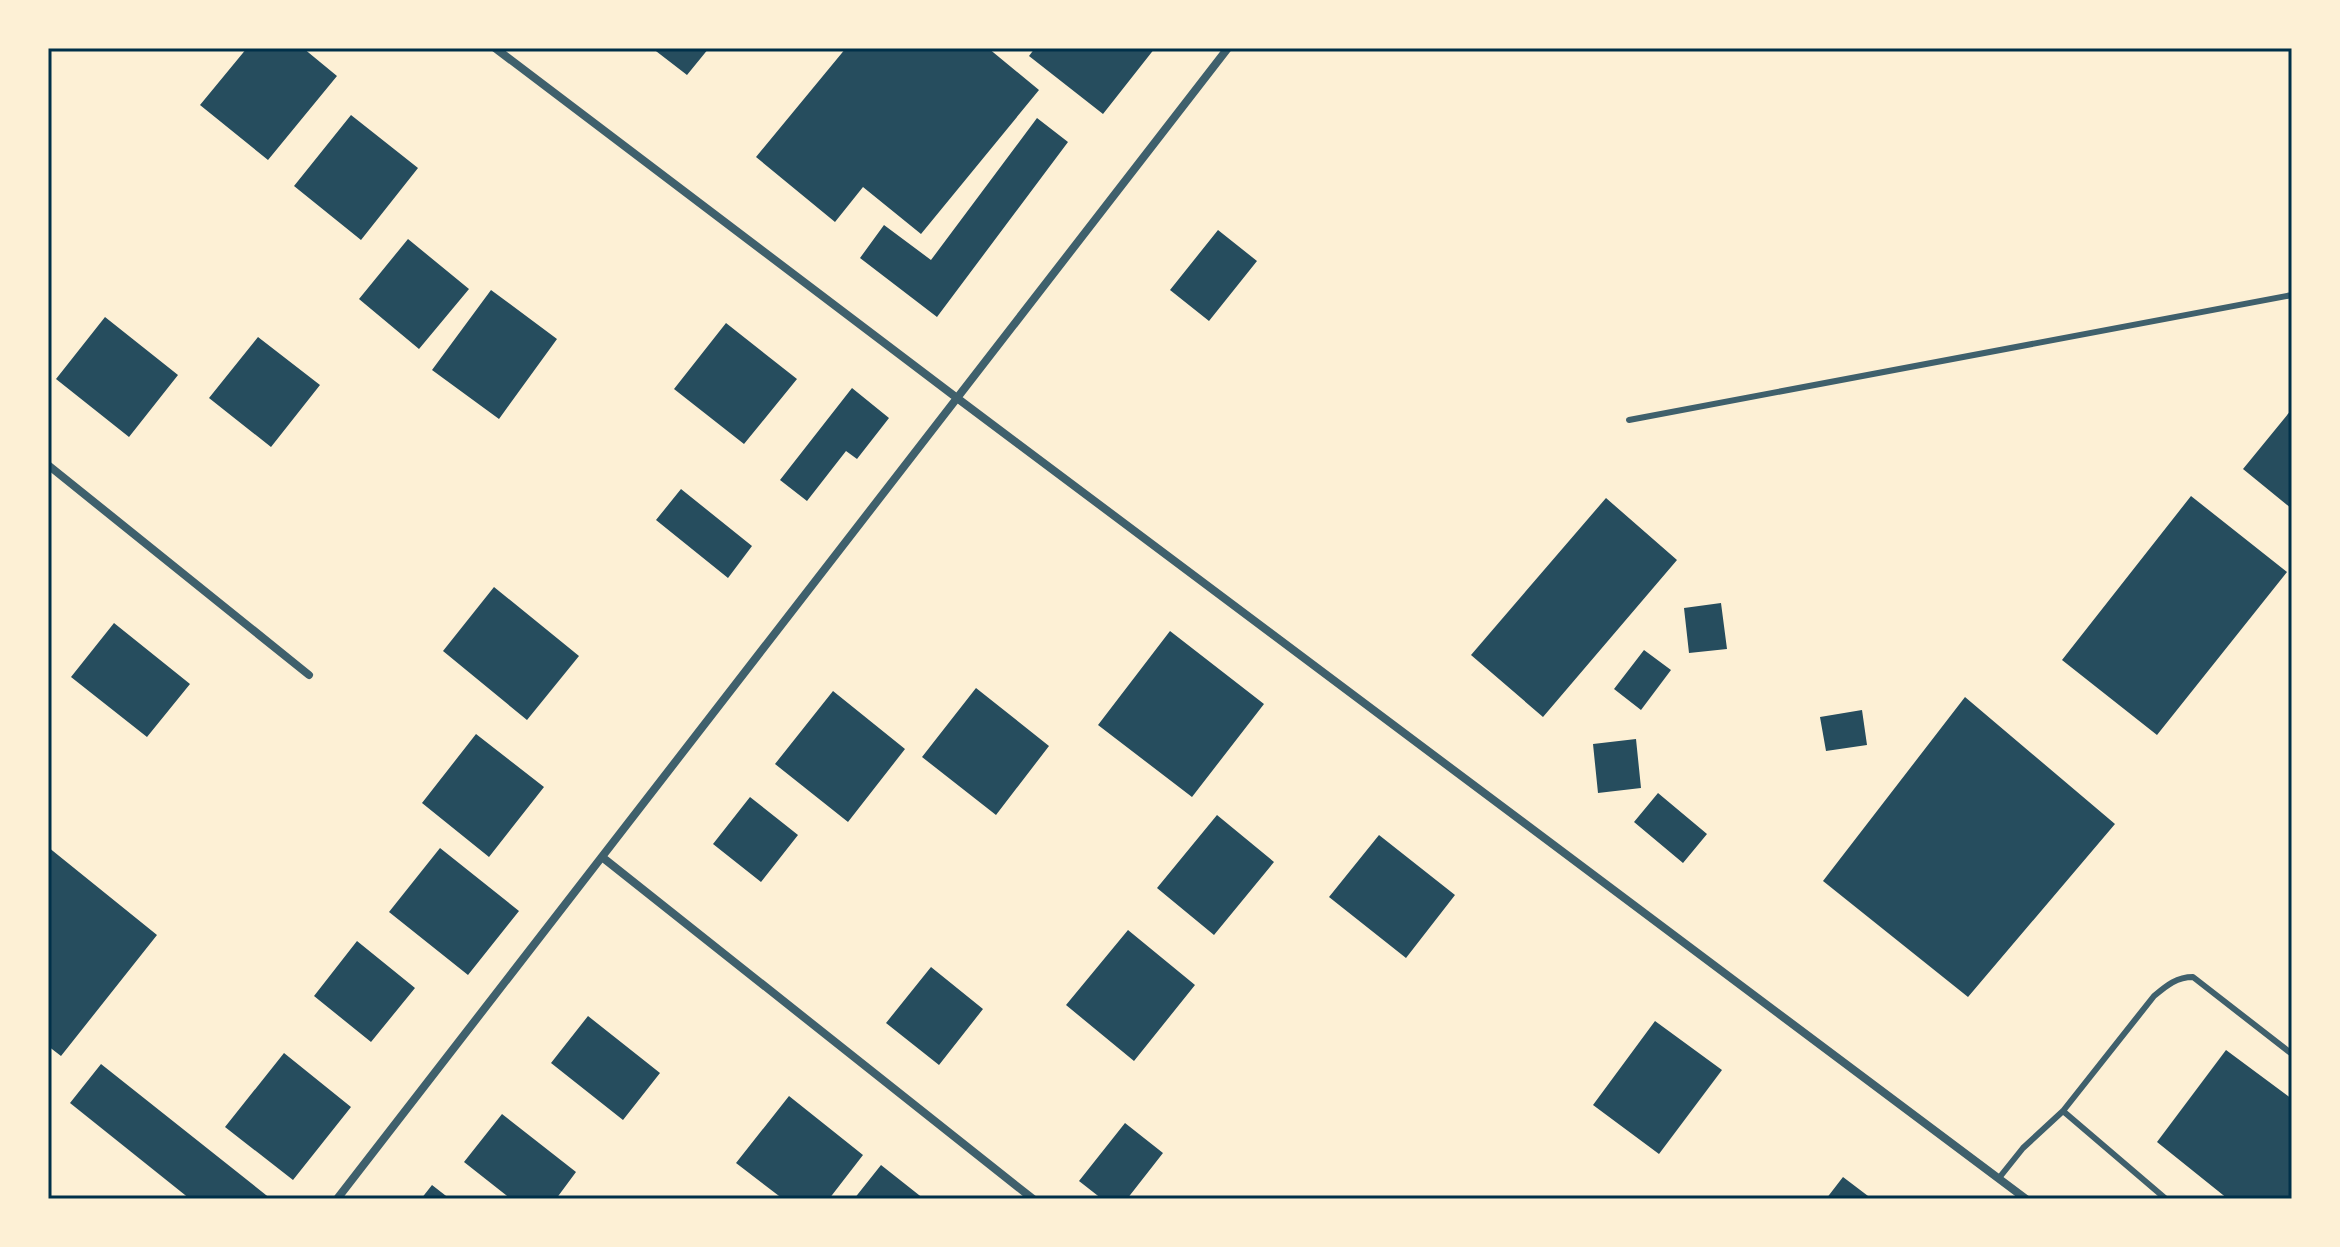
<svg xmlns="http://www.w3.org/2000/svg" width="2340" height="1247" viewBox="0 0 2340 1247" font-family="Commissioner,sans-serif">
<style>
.building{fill:#264d5e}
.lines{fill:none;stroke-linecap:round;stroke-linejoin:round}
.service{stroke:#3f606c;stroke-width:6}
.minor{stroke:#3f606c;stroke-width:8}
.neatline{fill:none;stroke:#003049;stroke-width:3}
</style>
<rect width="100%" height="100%" fill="#fdf0d5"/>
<!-- building -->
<path class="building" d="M247 48H303L337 76 268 160 200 105Z
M652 48H709L687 75Z
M846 48H988L1039 90 921 234 863 187 835 222 756 157Z
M1035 48H1155L1103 114 1029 56Z
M351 115 418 168 361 240 294 186Z
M1037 118 1068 142 937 317 860 258 884 225 931 260Z
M1218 230 1257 261 1209 321 1170 290Z
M408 239 469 289 419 349 359 299Z
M491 290 557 339 499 419 432 370Z
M105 317 178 375 129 437 56 379Z
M726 323 797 379 744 444 674 389Z
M258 337 320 385 271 447 209 398Z
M852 388 889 418 857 459 846 451 807 501 780 480Z
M2292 409V509L2243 469Z
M681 489 752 546 728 578 656 520Z
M2191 496 2287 572 2157 735 2062 660Z
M1606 498 1677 560 1543 717 1471 655Z
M494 587 579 656 527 720 443 651Z
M1721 603 1727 649 1689 653 1684 608Z
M114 623 190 684 147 737 71 677Z
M1170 631 1264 704 1192 797 1098 725Z
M1644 650 1671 670 1641 710 1614 689Z
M976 688 1049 746 996 815 922 757Z
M833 691 905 749 848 822 775 764Z
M1965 697 2115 824 1968 997 1823 881Z
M1862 710 1867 745 1826 751 1820 717Z
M476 734 544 787 489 857 422 803Z
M1636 739 1641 788 1598 793 1593 744Z
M1658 793 1707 834 1683 863 1634 822Z
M750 797 798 835 761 882 713 844Z
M1217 815 1274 862 1214 935 1157 888Z
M1379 835 1455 895 1406 958 1329 897Z
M48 847 157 935 61 1056 48 1046Z
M440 848 519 911 468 975 389 912Z
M1128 930 1195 985 1134 1061 1066 1005Z
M357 941 415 988 371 1042 314 996Z
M931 967 983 1009 939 1065 886 1023Z
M588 1016 660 1073 623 1120 551 1063Z
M1655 1021 1722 1070 1659 1154 1593 1105Z
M2226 1050 2292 1099V1199H2228L2157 1142Z
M284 1053 351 1107 293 1180 225 1127Z
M101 1064 271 1199H190L70 1103Z
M789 1096 863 1155 829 1199H783L736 1163Z
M502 1114 576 1172 556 1199H511L464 1162Z
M1125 1123 1163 1153 1127 1199H1102L1079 1181Z
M881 1165 924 1199H854Z
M1843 1177 1872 1199H1826Z
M432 1185 450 1199H421Z"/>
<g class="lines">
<!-- service -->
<path class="service" d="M1629 420 2292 295
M2063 1111 2166 1199
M1999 1178 2023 1148 2063 1111 2154 996C2166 986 2176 977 2193 977L2292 1054"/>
<!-- minor -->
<path class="minor" d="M495 48 957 398 2026 1199
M48 465 309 675
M602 857 1033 1199
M337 1199 1228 48"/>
</g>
<!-- border -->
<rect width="2340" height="1247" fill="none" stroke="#fdf0d5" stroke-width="100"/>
<rect x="50" y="50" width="2240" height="1147" class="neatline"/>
</svg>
